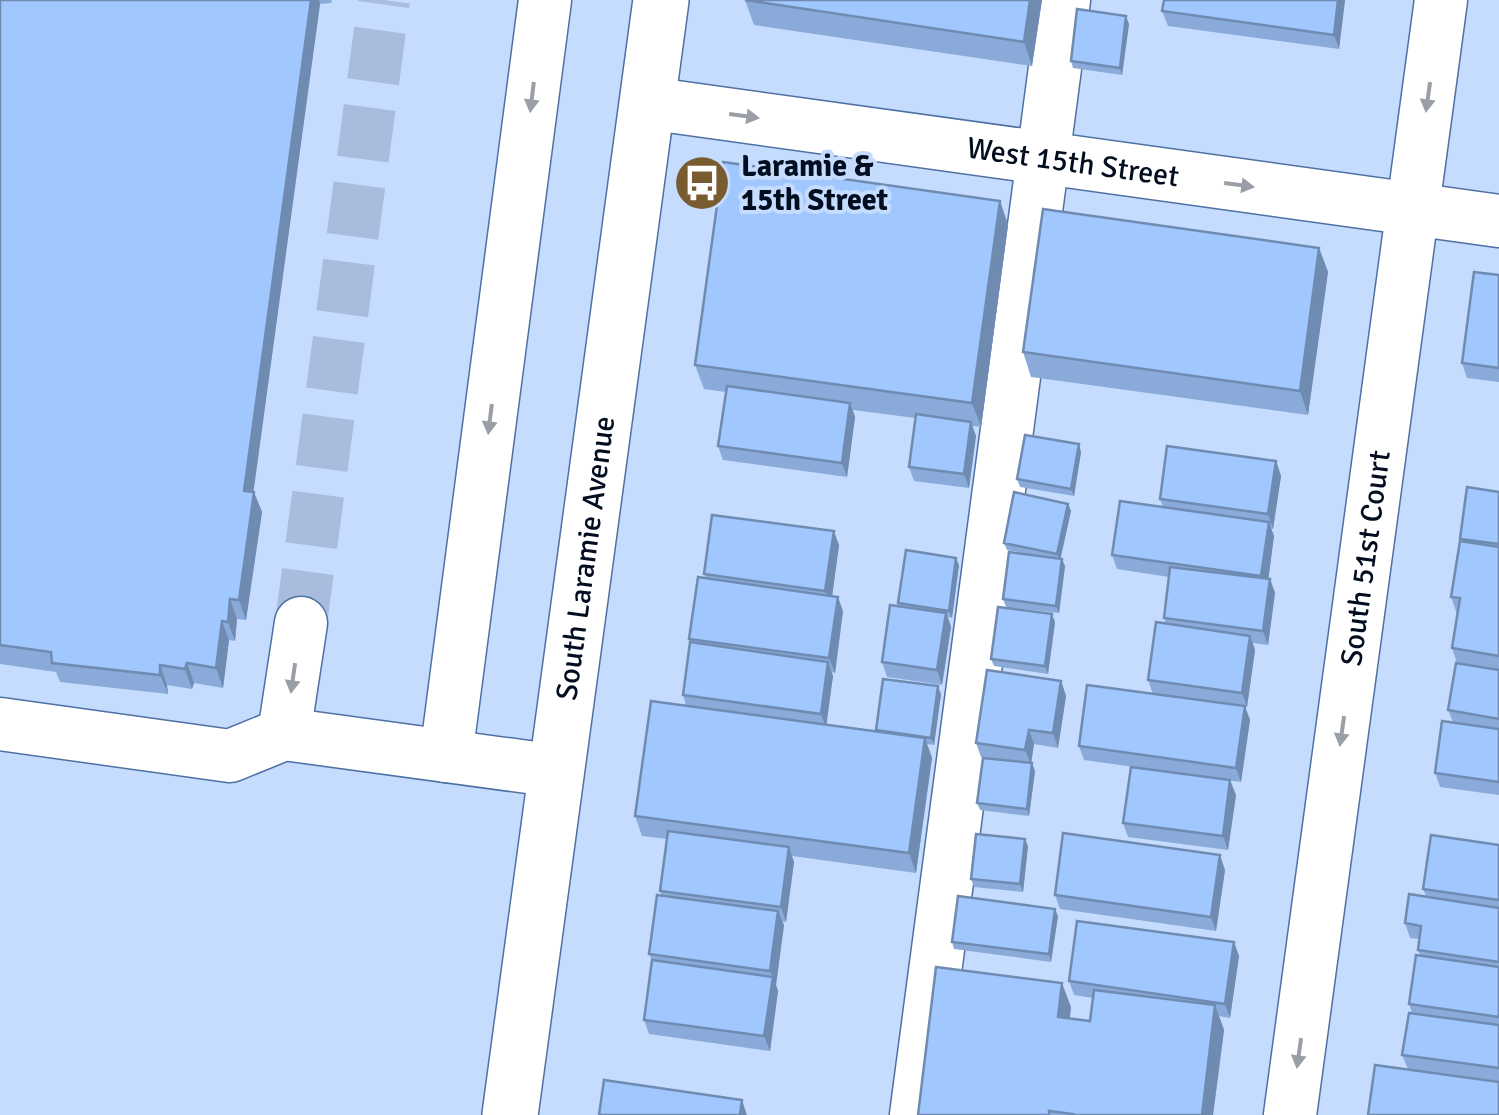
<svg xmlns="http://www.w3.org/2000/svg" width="1499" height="1115" viewBox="0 0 1499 1115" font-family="Signika,sans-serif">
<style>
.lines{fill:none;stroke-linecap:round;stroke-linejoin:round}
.minor-tunnel{stroke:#a8bddd;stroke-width:52;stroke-dasharray:52 26;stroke-linecap:butt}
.minor-casing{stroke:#4e71a4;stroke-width:55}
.major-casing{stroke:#4e71a4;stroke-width:58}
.minor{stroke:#fff;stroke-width:52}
.major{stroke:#fff;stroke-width:55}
.wall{fill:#8aabda}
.shaded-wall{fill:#708bb2}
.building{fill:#a0c7fe;stroke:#708bb2;stroke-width:2.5}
.oneway{fill:#9a9ea6}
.labels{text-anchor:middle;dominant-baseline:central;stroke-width:8;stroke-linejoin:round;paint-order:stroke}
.street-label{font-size:30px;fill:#030d20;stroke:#c5dcfe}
.poi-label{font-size:30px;font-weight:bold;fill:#030d20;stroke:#c5dcfe;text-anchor:start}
</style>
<rect width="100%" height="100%" fill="#c5dcfe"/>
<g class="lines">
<!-- minor-tunnel -->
<path class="minor-tunnel" d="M301 623 384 0"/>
<!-- minor casing -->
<g class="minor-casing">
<g id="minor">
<path id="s1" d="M647 103 1499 221"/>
<path d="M0 724 230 756 284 734 557 771"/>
<path d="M284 734 301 623"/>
<path d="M446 756 545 0"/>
<path d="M916 1115 1064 0"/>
<path id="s2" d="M1290 1115 1441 0"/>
</g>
</g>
<!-- major casing -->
<g class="major-casing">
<g id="major">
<path id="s3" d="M510 1115 661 0"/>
</g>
</g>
<!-- minor -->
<use href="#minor" class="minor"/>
<!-- major -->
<use href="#major" class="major"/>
</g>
<!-- wall -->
<path class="wall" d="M0 0H332L331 3 320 4 253 492 262 512 246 620 237 619 235 641 229 640 223 688 194 683 192 689 167 685 168 694 60 682 56 672 0 664Z
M745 0H1042L1032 66 754 25Z
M1345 0 1339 49 1168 26 1162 11Z
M1129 24 1122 75 1073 68 1071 61Z
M1000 201 1008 225 981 427 972 426 976 436 969 488 914 481 909 467 915 418 853 410 855 417 847 477 723 460 718 446 726 392 704 389 695 365Z
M1319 248 1328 272 1308 415 1031 377 1023 352Z
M1499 275V382L1467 378 1462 363Z
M1081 452 1074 496 1020 487 1017 479Z
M1276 461 1281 476 1273 529 1271 528 1274 536 1268 579H1270L1275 593 1268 645 1253 643 1255 650 1247 707H1245L1250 720 1241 782 1084 760 1079 746 1153 694 1148 680 1166 624 1164 618 1169 577 1117 569 1112 555 1163 507 1160 499Z
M1499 492V795L1440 787 1435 773 1453 722 1448 710 1457 663 1452 648 1457 614 1451 597 1461 541 1460 539Z
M1068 504 1071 511 1060 559 1065 566 1059 613 1006 607 1003 599 1028 554 1007 550 1004 543Z
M839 545 832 596 843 611 835 673 832 672 833 676 826 724 877 731 941 694 934 745 927 744 932 758 916 873 792 856 794 862 786 922 782 921 784 925 776 985 778 991 770 1051 649 1034 644 1020 652 961 649 954 662 896 660 891 667 839 642 836 635 816 686 705 683 695 690 642 689 639 706 578 704 574Z
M959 565 952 618 948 617 951 627 942 685 887 677 882 662 899 607 898 603Z
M1055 622 1048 674 994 666 991 659Z
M1061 681 1066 696 1058 748 1034 744 1031 763 1035 771 1029 816 980 810 977 803 1005 760 981 757 976 743Z
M1230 780 1236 795 1228 850 1128 837 1123 823Z
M1499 845V1081L1408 1069 1402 1055 1412 1013 1409 1004 1420 955 1418 950 1419 939 1410 938 1405 923 1426 896 1423 889Z
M1028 846 1023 892 974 887 971 879Z
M1225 870 1216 931 1060 909 1055 895Z
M1058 916 1051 962 954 949 952 942Z
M1234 942 1239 956 1230 1018 1219 1016 1224 1030 1213 1115H918L1071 1007 1070 1018 1090 1021 1093 998 1074 995 1069 981Z"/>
<!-- shaded-wall -->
<path class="shaded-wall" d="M311 0H319L320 4 251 510 244 491Z
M1030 0H1042L1032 66 1024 42Z
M1338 0H1345L1339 49 1334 35Z
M1126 16 1129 24 1122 75 1120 68Z
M1000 201 1008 225 981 427 972 403Z
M1319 248 1328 272 1308 415 1300 391Z
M850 403 855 417 847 477 842 463Z
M971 422 976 436 969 488 964 474Z
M1079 444 1081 452 1074 496 1071 489Z
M1276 461 1281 476 1273 529 1268 514Z
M254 492 262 512 246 620 239 600Z
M1068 504 1071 511 1060 561 1057 554Z
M1269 522 1274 536 1267 590 1261 576Z
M834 531 839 545 831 605 825 591Z
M956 558 959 565 952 618 949 611Z
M1062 559 1065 566 1059 613 1056 606Z
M1270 579 1275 593 1268 645 1263 631Z
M838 597 843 611 835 673 829 658Z
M230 599 237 619 235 641 228 622Z
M946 613 951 627 942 685 937 670Z
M1052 614 1055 622 1048 674 1045 666Z
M222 621 229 640 223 688 216 668Z
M1250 636 1255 650 1247 707 1242 693Z
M828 662 833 676 826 728 821 714Z
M187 663 194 683 192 689 185 669Z
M160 665 167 685 168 694 160 675Z
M1061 681 1066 696 1058 748 1053 733Z
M938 686 941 694 934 745 931 738Z
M1245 706 1250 720 1241 782 1236 768Z
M1029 730 1034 744 1031 764 1025 750Z
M925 738 932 758 916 873 909 853Z
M1032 763 1035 771 1029 816 1027 809Z
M1230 780 1236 795 1228 850 1223 836Z
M1025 839 1028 846 1023 892 1020 884Z
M789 847 794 862 786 922 781 907Z
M1220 855 1225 870 1216 931 1211 917Z
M1055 909 1058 916 1051 962 1049 954Z
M778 911 784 925 776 985 778 991 770 1051 764 1036 773 977 770 971Z
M1234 942 1239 956 1230 1018 1225 1004Z
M1062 983 1071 1007 1067 1041 1058 1017Z
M1215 1005 1224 1030 1213 1115H1202Z
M742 1100 747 1115H740Z"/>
<!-- building -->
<path class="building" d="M0 0H311L244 491 254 492 239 600 230 599 228 622 222 621 216 668 187 663 185 669 160 665V675L52 663 51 652 0 645Z
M745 0H1030L1024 42Z
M1164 0H1338L1334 35 1162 11Z
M1077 9 1126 16 1120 68 1071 61Z
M723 162 1000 201 972 403 695 365Z
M1043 209 1319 248 1300 391 1023 352Z
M1474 272 1499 275V368L1462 363Z
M727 386 850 403 842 463 718 446Z
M916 414 971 422 964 474 909 467Z
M1025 435 1079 444 1071 489 1017 479Z
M1167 446 1276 461 1268 514 1160 499Z
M1467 487 1499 492V544L1460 539Z
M1014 492 1068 504 1057 554 1004 543Z
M1120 501 1269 522 1261 576 1112 555Z
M712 515 834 531 825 591 704 574Z
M1460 541 1499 547V656L1452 648 1460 598 1451 597Z
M906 550 956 558 949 611 898 603Z
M1009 552 1062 559 1056 606 1003 599Z
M1170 567 1270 579 1263 631 1164 618Z
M698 577 838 597 829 658 689 639Z
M890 605 946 613 937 670 882 662Z
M998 607 1052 614 1045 666 991 659Z
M1156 622 1250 636 1242 693 1148 680Z
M690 642 828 662 821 714 683 695Z
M1456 663 1499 670V719L1448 710Z
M987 670 1061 681 1053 733 1029 730 1025 750 976 743Z
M883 679 938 686 931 738 876 730Z
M1087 685 1245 706 1236 768 1079 746Z
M651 701 925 738 909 853 635 816Z
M1442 721 1499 729V782L1435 773Z
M983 758 1032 763 1027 809 977 803Z
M1131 767 1230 780 1223 836 1123 823Z
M668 831 789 847 781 907 660 891Z
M1063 833 1220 855 1211 917 1055 895Z
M976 834 1025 839 1020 884 971 879Z
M1431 835 1499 845V900L1423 889Z
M1409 894 1499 908V962L1418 950 1421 926 1405 923Z
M657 895 778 911 770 971 649 954Z
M958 896 1055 909 1049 954 952 942Z
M1077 921 1234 942 1225 1004 1069 981Z
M1416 955 1499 967V1017L1409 1004Z
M652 960 773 977 764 1036 644 1020Z
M936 967 1062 983 1058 1017 1090 1021 1094 990 1215 1005 1202 1115H1073V1114L1049 1111V1115H918Z
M1409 1013 1499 1025V1068L1402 1055Z
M1375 1065 1499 1082V1115H1368Z
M604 1080 742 1100 740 1115H599Z"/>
<!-- one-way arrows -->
<defs><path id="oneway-solid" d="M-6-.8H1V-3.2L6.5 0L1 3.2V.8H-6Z" transform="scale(2.5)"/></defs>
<g class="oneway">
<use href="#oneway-solid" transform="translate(532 97) rotate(97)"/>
<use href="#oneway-solid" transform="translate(1428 97) rotate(98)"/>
<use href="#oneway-solid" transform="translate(744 116) rotate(8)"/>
<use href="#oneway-solid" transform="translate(1239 185) rotate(8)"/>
<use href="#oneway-solid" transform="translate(490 419) rotate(97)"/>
<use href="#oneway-solid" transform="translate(293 678) rotate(98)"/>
<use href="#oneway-solid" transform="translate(1342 731) rotate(98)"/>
<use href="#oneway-solid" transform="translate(1299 1053) rotate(98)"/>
</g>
<!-- icons -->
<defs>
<g id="bus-disc" transform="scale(2.875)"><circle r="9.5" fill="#785c2f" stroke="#c5dcfe"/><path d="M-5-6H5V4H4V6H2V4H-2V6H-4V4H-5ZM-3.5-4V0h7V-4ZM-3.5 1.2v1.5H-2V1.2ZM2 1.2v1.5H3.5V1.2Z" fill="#fff"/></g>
</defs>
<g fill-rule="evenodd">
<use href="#bus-disc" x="702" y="183"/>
</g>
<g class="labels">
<!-- street labels -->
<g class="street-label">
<text stroke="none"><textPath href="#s1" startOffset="430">West 15th Street</textPath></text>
<text stroke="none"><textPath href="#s3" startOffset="562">South Laramie Avenue</textPath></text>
<text stroke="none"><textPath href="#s2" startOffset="562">South 51st Court</textPath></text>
</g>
<!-- poi labels -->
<g class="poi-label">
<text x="741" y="166">Laramie &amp;<tspan x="741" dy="34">15th Street</tspan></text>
</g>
</g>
</svg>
